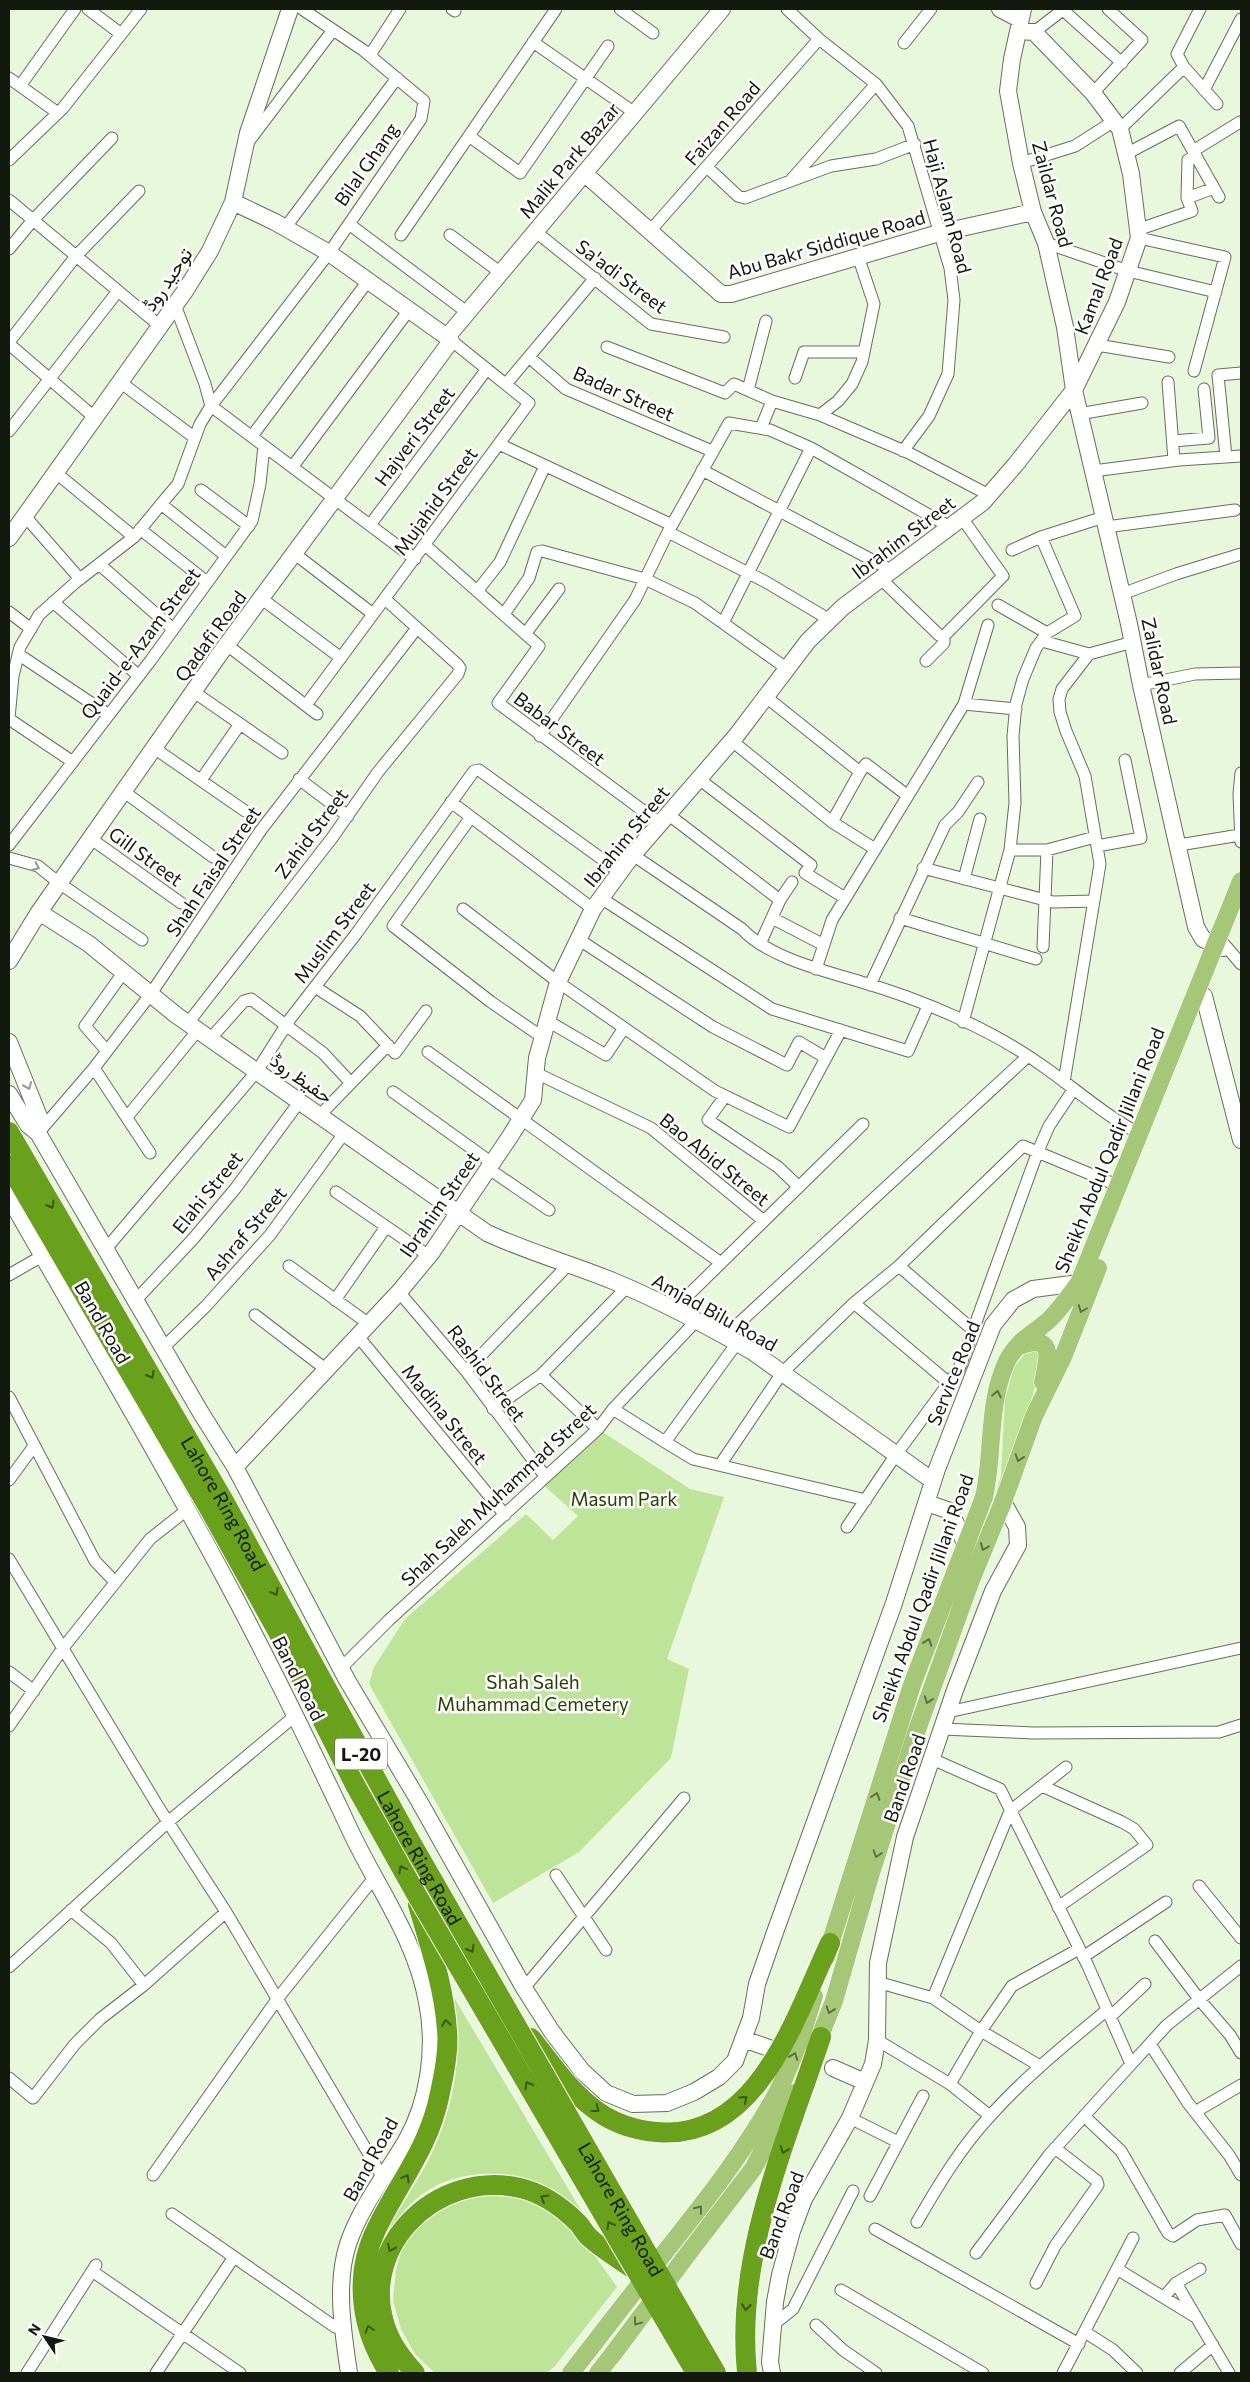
<svg xmlns="http://www.w3.org/2000/svg" width="1250" height="2382" viewBox="0 0 1250 2382" font-family="Commissioner,Vazirmatn,sans-serif">
<style>
.green{fill:#bde498}
.lines{fill:none;stroke-linecap:round;stroke-linejoin:round}
.street-casing{stroke:#64705a;stroke-width:13}
.secondary-casing{stroke:#64705a;stroke-width:18}
.primary-casing{stroke:#fff;stroke-width:19}
.highway-casing{stroke:#fff;stroke-width:22}
.street{stroke:#fff;stroke-width:11}
.secondary{stroke:#fff;stroke-width:16}
.primary{stroke:#a6c777;stroke-width:18}
.highway{stroke:#6aa11c;stroke-width:20}
.primary-bridge-casing{stroke:#fff;stroke-width:19;stroke-linecap:butt}
.highway-bridge-casing{stroke:#fff;stroke-width:22;stroke-linecap:butt}
.primary-bridge{stroke:#a6c777;stroke-width:18}
.highway-bridge{stroke:#6aa11c;stroke-width:20}
.oneway{stroke:#959893}
.oneway2{stroke:#3b5615}
.oneway3{stroke:#5d7044}
.labels{text-anchor:middle;dominant-baseline:central;stroke-width:5;stroke-linejoin:round;paint-order:stroke}
.shield{fill:#fefefe;stroke:#5a5e57;stroke-width:1}
.shield-label{font-size:18px;font-weight:bold;fill:#141910}
.street-label{font-size:19px;fill:#141910;stroke:#fefefe}
.park-label{font-size:19px;fill:#264000;stroke:#fefefe}
</style>
<rect width="100%" height="100%" fill="#e9f7dd"/>
<!-- green -->
<path class="green" d="M1038 1349 1041 1368 1027 1413 988 1520 1001 1476 1005 1399 1014 1367 1028 1350Z
M598 1429 690 1489 724 1497 667 1659 689 1669 671 1758 579 1852 493 1903 369 1684 374 1667 405 1619 526 1514 553 1540 578 1516 541 1483Z
M450 1991 582 2212C566 2201 551 2189 533 2181 522 2176 511 2175 499 2174 447 2171 407 2194 385 2241H381C394 2214 412 2191 426 2165 448 2124 460 2076 457 2029 456 2017 452 2004 450 1991Z
M510 2192 559 2215 592 2252 617 2287 555 2366 546 2373H435L415 2354 401 2329 393 2300 396 2270 401 2252 410 2233 448 2201Z"/>
<g class="lines">
<!-- street casing -->
<g class="street-casing">
<path id="street" d="M88 9 121 34
M302 9 363 50 424 101 421 119 329 253 211 406 415 559
M452 9 455 11
M620 9 653 33
M787 9 819 39 876 84 908 126 950 268 954 300 948 374 929 416 903 451
M1063 10 1122 63
M1034 32 1064 9
M533 42 635 113
M904 43 931 9
M370 55 400 9
M1184 67 1177 54 1200 9
M9 78 58 113
M20 86 75 9
M1204 90 1241 19
M1093 93 1142 40 1108 9
M1120 129 1184 67 1217 104
M469 136 520 173 608 46
M249 141 333 30
M1193 151 1240 122
M1126 154 1179 126 1219 197
M9 160 63 108 141 9
M1021 163 1075 146 1114 121
M707 167 738 196 745 198 831 166 876 159 915 144
M791 180 876 84
M1187 198 1188 160 1196 156
M9 200 160 326
M349 224 468 313
M285 228 397 78
M1137 230 1192 211 1187 198 1214 188
M650 231 819 39
M536 232 651 324 724 337
M401 235 556 9
M450 235 501 273
M1139 238 1225 257 1194 371
M1046 243 1128 271 1216 292
M9 249 33 220 112 138
M9 342 76 256 139 191
M9 344 94 417
M1097 345 1169 357
M607 347 725 393 734 384 772 401
M529 357 566 389 712 451
M795 378 804 352H864
M120 382 195 438
M1168 382 1174 460
M506 384 595 278
M748 390 766 321
M1079 414 1142 403
M820 415 838 401 852 384 862 362 874 304 858 256
M761 428 772 401 820 415 909 453 989 495
M9 431 118 291
M252 436 368 281
M1173 441 1209 438 1204 389
M499 444 672 525
M1226 457 1218 375 1241 373
M293 466 409 310
M702 470 891 570
M1093 471 1179 460 1241 456
M55 472 134 537
M201 490 249 526
M161 504 226 556
M24 515 80 579
M370 525 487 369
M1106 527 1235 510
M140 529 207 582
M668 532 766 582 830 620
M425 545 539 646 498 703 661 824
M1012 550 1041 537
M295 554 373 614
M99 564 173 629
M880 578 939 635 944 636
M478 590 500 562 545 466
M1122 594 1176 574 1241 554
M262 599 341 658
M53 602 139 676
M998 605 1047 633
M9 612 31 629
M504 614 529 578 537 552 542 551 645 579 695 603 786 668
M723 623 811 448
M526 633 559 589
M1042 641 1089 654 1133 642
M227 645 317 714
M18 654 109 715
M926 661 944 643V636L1003 576 962 518
M1141 685 1195 674 1241 673
M194 692 282 753
M765 696 860 772 866 764 908 796
M964 704 1016 709
M306 705 529 403 447 337
M9 718 13 676 20 647 39 615 76 582 134 537 167 497 178 484 200 424 211 406 205 384 175 305
M9 719 73 762
M540 736 635 600 668 532 729 423 770 430 811 448 950 527
M732 741 832 822 875 849
M154 748 245 811
M1241 773 1239 794 1241 842
M299 779 348 816
M699 779 811 865 805 873 845 898
M201 780 240 724
M123 791 213 857
M451 802 593 909
M669 815 780 900
M471 817 393 926 491 1002 542 1037
M832 822 860 772
M90 838 181 903
M9 845 151 660 252 521 260 484 264 446
M1179 845 1240 835
M1097 846 1141 838 1125 760
M1010 850H1047L1095 837
M633 855 742 929C768 957 821 970 858 981 921 999 994 1030 1047 1069 1078 1091 1106 1116 1140 1134
M9 858 38 866 59 883 142 940
M923 868 1053 902 1094 901
M964 879 980 819
M601 898 772 1009 908 1051 928 1006
M463 909 558 982 715 1091 789 1127 841 1030
M772 918 824 945
M900 918 1036 959
M578 939 713 1027 787 1065 799 1042 826 1058
M760 944 780 900 792 882
M1224 944 1241 964
M1043 947 1047 850
M816 969 832 920 964 704 988 625
M870 985 945 825 958 812 978 782
M315 987 360 1016 395 1053 426 1011
M546 1020 606 1055 624 1028
M963 1022 1010 850 1015 803 1013 736 1016 704 1023 679 1036 648 1047 633 1075 616 1041 537 1104 517
M188 1023 332 838 378 772 458 674 460 668 457 664 385 599
M210 1039 244 1001 251 999 323 1053 351 1083
M107 1051 85 1026 123 973
M428 1052 721 1263
M94 1068 150 1153
M536 1073 651 1128 764 1221
M1064 1082 1100 864 1085 776 1066 731 1060 712 1059 699 1062 689 1089 654
M393 1092 492 1163
M725 1096 708 1120 778 1167 799 1187
M320 1115 388 1045
M127 1117 198 1030
M39 1132 94 1068 150 995 261 830 417 628
M489 1169 549 1210
M336 1192 429 1256
M105 1250 257 1071 290 1019 356 934 474 771 479 770 620 872
M289 1266 369 1324
M899 1266 973 1330
M9 1275 42 1256
M399 1292 466 1371 545 1476
M335 1300 386 1227
M135 1301 193 1239 235 1189 300 1101
M854 1303 949 1383
M674 1309 863 1124
M255 1315 328 1371
M357 1335 505 1515
M725 1336 1027 1057
M737 1343 665 1442 693 1459 866 1500
M163 1348 206 1306 270 1235 345 1132
M466 1371 568 1265
M541 1375 598 1429
M9 1397 95 1561 115 1582
M493 1409 541 1375 627 1287
M613 1409 665 1442
M720 1465 782 1373 854 1303 899 1266 1023 1146 1119 1186
M9 1480 34 1446
M847 1527 895 1456 959 1369 1038 1151 1049 1126 1073 1090
M9 1559 159 1808 226 1912 383 2178
M341 1668 389 1620 598 1429 613 1409 696 1321
M9 1672 34 1691
M948 1712 1241 1648
M9 1726 63 1648 150 1539 188 1509
M942 1729 1034 1733 1219 1732 1241 1725
M932 1759 1000 1789 1088 1966 1131 2064
M1042 1786 1122 1822 1134 1829 1147 1845 1058 1907
M556 1875 606 1950
M1199 1886 1241 1938
M71 1910 111 1943 144 1985
M1155 1941 1199 1999 1230 2035 1241 2053
M1083 1957 1166 1902
M9 1967 168 1822 296 1715
M877 1982 933 1998 981 2031 1040 2066
M524 1988 684 1798
M933 1998 1010 1811 1066 1767
M1110 2017 1145 1984
M877 2040 950 2084 990 2116
M1150 2044 1188 2103 1229 2155 1241 2175
M9 2078 33 2098 75 2044 100 2019 144 1985 226 1912
M950 2084 981 2031 1012 1986 1079 1949
M1195 2112 1241 2085
M1084 2116 1121 2151 1168 2233 1173 2236 1197 2220 1225 2215 1241 2244
M850 2118 898 2142
M153 2175 278 1998 374 1878
M870 2196 923 2096
M172 2214 335 2327 344 2328
M917 2222C939 2184 961 2147 991 2115 1026 2076 1067 2043 1107 2010
M875 2229 1079 2344
M976 2253 1049 2155 1113 2084 1167 2025 1241 1966
M1117 2269 1194 2316
M92 2271 240 2373
M1036 2283 1055 2246 1098 2185 1097 2181 1055 2148
M1176 2283 1229 2373
M841 2290 983 2373
M1164 2297 1176 2283 1200 2269
M773 2325 793 2309 853 2191
M816 2325 843 2350 876 2373
M1085 2332 1113 2350 1137 2373
M27 2373 96 2265
M156 2373 234 2257
M1063 2373 1133 2238
M1180 2373 1213 2345"/>
</g>
<!-- secondary casing -->
<g class="secondary-casing">
<path id="secondary" d="M1000 9 1019 19
M1023 9 1012 59 1008 91 1021 163 1033 212 1046 243 1065 327 1074 390 1129 624 1141 685 1196 927 1203 939 1223 948
M584 173 721 294H731L939 233 1033 212
M233 202 275 222 329 253 447 337 722 9
M9 538 185 291 210 251 233 202 248 133 290 9
M39 912 89 944 176 1015 487 1233C528 1252 571 1264 613 1281 661 1301 708 1326 753 1352L933 1481
M9 961 39 912 219 655 451 341
M1196 992 1204 996 1241 1140
M9 1042 40 1119 38 1133
M9 1094 28 1125 38 1133 201 1413 235 1467 347 1680 419 1801 524 1988 552 2032 582 2071 606 2093 633 2104 667 2103 694 2092 719 2077 735 2061 751 2018 757 1984 774 1935 894 1603 937 1469 993 1325 1013 1300 1033 1289 1079 1283
M9 1197C68 1301 129 1404 187 1509 246 1614 299 1721 350 1830 376 1886 416 1939 427 2002 436 2047 429 2101 406 2141 386 2175 361 2206 348 2244 335 2284 343 2332 349 2373
M235 1467 399 1292 432 1252 509 1138 533 1100 537 1058 558 982 593 909 631 857 736 736 808 641 843 607 983 502 1016 464 1074 390 1117 302 1139 238 1131 174 1120 129 1093 93 1034 32 1018 31
M927 1503 950 1511 965 1543
M743 2039 769 2048
M833 2068 865 2082
M772 2373 770 2362 775 2302 780 2275 792 2231 804 2199 850 2118 873 2064 877 2040 878 1963 905 1837 955 1690 993 1591 1018 1545 1017 1527 1003 1502"/>
</g>
<!-- primary casing -->
<g class="primary-casing">
<path id="primary" d="M1017 1347C1055 1332 1049 1356 1043 1382
M826 1957 912 1685 984 1497C994 1453 987 1403 1007 1361 1020 1337 1033 1335 1050 1319 1061 1308 1070 1295 1079 1283L1241 881
M815 2049 834 2001 870 1876 917 1730 971 1580 1003 1502 1034 1416 1063 1357 1098 1268
M669 2247C708 2198 747 2148 777 2093 793 2062 804 2029 814 1996
M687 2255 753 2169 794 2093
M571 2373 612 2320
M598 2373 613 2354"/>
</g>
<!-- highway casing -->
<g class="highway-casing">
<path id="highway" d="M531 2038C551 2063 570 2092 597 2111 615 2124 635 2130 656 2132 758 2142 796 2015 830 1943
M389 2373C361 2330 353 2277 376 2230 399 2181 429 2149 440 2093 444 2074 449 2050 447 2030 444 1987 430 1946 418 1905
M415 2373C405 2362 395 2350 389 2336 352 2251 435 2168 520 2188 542 2193 562 2207 578 2223 582 2227 585 2234 590 2238 603 2250 621 2260 636 2271
M747 2373C735 2257 785 2145 821 2037"/>
</g>
<!-- street -->
<use href="#street" class="street"/>
<!-- secondary -->
<use href="#secondary" class="secondary"/>
<!-- primary -->
<use href="#primary" class="primary"/>
<!-- highway -->
<use href="#highway" class="highway"/>
<!-- primary-bridge casing -->
<g class="primary-bridge-casing">
<path id="primary-bridge" d="M612 2320 669 2247
M613 2354 687 2255"/>
</g>
<!-- highway-bridge casing -->
<g class="highway-bridge-casing">
<g id="highway-bridge">
<path id="s1" d="M9 1132 224 1501 408 1837 716 2373"/>
<path d="M9 1165 210 1510 278 1632 354 1783 415 1892 696 2373"/>
</g>
</g>
<!-- primary-bridge -->
<use href="#primary-bridge" class="primary-bridge"/>
<!-- highway-bridge -->
<use href="#highway-bridge" class="highway-bridge"/>
</g>
<!-- one-way arrows -->
<defs><path id="oneway-chevron" d="M-2-3.5L2.5 0L-2 3.5" fill="none" stroke-width="1.6" stroke-linecap="round" stroke-linejoin="round" transform="scale(1.25)"/></defs>
<g class="oneway">
<use href="#oneway-chevron" transform="translate(36 867) rotate(25)"/>
<use href="#oneway-chevron" transform="translate(28 1086) rotate(68)"/>
</g>
<g class="oneway2">
<use href="#oneway-chevron" transform="translate(51 1205) rotate(60)"/>
<use href="#oneway-chevron" transform="translate(151 1375) rotate(60)"/>
<use href="#oneway-chevron" transform="translate(275 1592) rotate(61)"/>
<use href="#oneway-chevron" transform="translate(402 1869) rotate(-119)"/>
<use href="#oneway-chevron" transform="translate(471 1949) rotate(60)"/>
<use href="#oneway-chevron" transform="translate(446 2023) rotate(-98)"/>
<use href="#oneway-chevron" transform="translate(528 2085) rotate(-120)"/>
<use href="#oneway-chevron" transform="translate(744 2099) rotate(-42)"/>
<use href="#oneway-chevron" transform="translate(596 2109) rotate(37)"/>
<use href="#oneway-chevron" transform="translate(784 2150) rotate(109)"/>
<use href="#oneway-chevron" transform="translate(406 2178) rotate(-61)"/>
<use href="#oneway-chevron" transform="translate(544 2198) rotate(-149)"/>
<use href="#oneway-chevron" transform="translate(610 2225) rotate(-120)"/>
<use href="#oneway-chevron" transform="translate(391 2248) rotate(115)"/>
<use href="#oneway-chevron" transform="translate(746 2307) rotate(97)"/>
<use href="#oneway-chevron" transform="translate(369 2329) rotate(-108)"/>
</g>
<g class="oneway3">
<use href="#oneway-chevron" transform="translate(1082 1309) rotate(111)"/>
<use href="#oneway-chevron" transform="translate(997 1394) rotate(-78)"/>
<use href="#oneway-chevron" transform="translate(1019 1458) rotate(109)"/>
<use href="#oneway-chevron" transform="translate(984 1547) rotate(113)"/>
<use href="#oneway-chevron" transform="translate(928 1642) rotate(-70)"/>
<use href="#oneway-chevron" transform="translate(928 1700) rotate(110)"/>
<use href="#oneway-chevron" transform="translate(876 1796) rotate(-72)"/>
<use href="#oneway-chevron" transform="translate(877 1854) rotate(108)"/>
<use href="#oneway-chevron" transform="translate(830 2010) rotate(109)"/>
<use href="#oneway-chevron" transform="translate(794 2056) rotate(-70)"/>
<use href="#oneway-chevron" transform="translate(699 2209) rotate(-52)"/>
<use href="#oneway-chevron" transform="translate(637 2322) rotate(127)"/>
</g>
<g class="labels">
<!-- shield labels -->
<rect class="shield" x="335" y="1738.5" width="52" height="31" rx="4"/>
<g class="shield-label">
<text x="361" y="1754">L-20</text>
</g>
<!-- street labels -->
<g class="street-label">
<text transform="translate(722 123) rotate(-49)">Faizan Road</text>
<text transform="translate(569 160) rotate(-50)">Malik Park Bazar</text>
<text transform="translate(366 164) rotate(-55)">Bilal Ghang</text>
<text transform="translate(1053 194) rotate(75)">Zaildar Road</text>
<text transform="translate(948 206) rotate(75)">Haji Aslam Road</text>
<text transform="translate(826 244) rotate(-16)">Abu Bakr Siddique Road</text>
<text transform="translate(622 276) rotate(37)">Sa'adi Street</text>
<text transform="translate(167 279) rotate(-56)">توحید روڈ</text>
<text transform="translate(1098 286) rotate(-69)">Kamal Road</text>
<text transform="translate(624 393) rotate(24)">Badar Street</text>
<text transform="translate(414 436) rotate(-53)">Hajveri Street</text>
<text transform="translate(435 501) rotate(-54)">Mujahid Street</text>
<text transform="translate(903 537) rotate(-37)">Ibrahim Street</text>
<text transform="translate(210 636) rotate(-54)">Qadafi Road</text>
<text transform="translate(140 643) rotate(-53)">Quaid-e-Azam Street</text>
<text transform="translate(1160 671) rotate(78)">Zalidar Road</text>
<text transform="translate(560 728) rotate(37)">Babar Street</text>
<text transform="translate(311 833) rotate(-53)">Zahid Street</text>
<text transform="translate(626 836) rotate(-51)">Ibrahim Street</text>
<text transform="translate(146 856) rotate(36)">Gill Street</text>
<text transform="translate(213 871) rotate(-56)">Shah Faisal Street</text>
<text transform="translate(334 932) rotate(-53)">Muslim Street</text>
<text transform="translate(302 1078) rotate(35)">حفیظ روڈ</text>
<text transform="translate(1109 1150) rotate(-68)">Sheikh Abdul Qadir Jillani Road</text>
<text transform="translate(715 1159) rotate(39)">Bao Abid Street</text>
<text transform="translate(207 1192) rotate(-51)">Elahi Street</text>
<text transform="translate(439 1204) rotate(-55)">Ibrahim Street</text>
<text transform="translate(245 1233) rotate(-50)">Ashraf Street</text>
<text transform="translate(715 1312) rotate(29)">Amjad Bilu Road</text>
<text transform="translate(103 1322) rotate(60)">Band Road</text>
<text transform="translate(487 1373) rotate(53)">Rashid Street</text>
<text transform="translate(953 1373) rotate(-68)">Service Road</text>
<text transform="translate(445 1414) rotate(51)">Madina Street</text>
<text transform="translate(498 1494) rotate(-43)">Shah Saleh Muhammad Street</text>
<text stroke="none"><textPath href="#s1" startOffset="429">Lahore Ring Road</textPath></text>
<text transform="translate(922 1598) rotate(-70)">Sheikh Abdul Qadir Jillani Road</text>
<text transform="translate(299 1678) rotate(63)">Band Road</text>
<text transform="translate(904 1778) rotate(-71)">Band Road</text>
<text stroke="none"><textPath href="#s1" startOffset="834">Lahore Ring Road</textPath></text>
<text transform="translate(370 2159) rotate(-61)">Band Road</text>
<text stroke="none"><textPath href="#s1" startOffset="1239">Lahore Ring Road</textPath></text>
<text transform="translate(781 2215) rotate(-69)">Band Road</text>
</g>
<!-- park labels -->
<g class="park-label">
<text x="624" y="1498">Masum Park</text>
<text x="533" y="1681">Shah Saleh<tspan x="533" dy="22">Muhammad Cemetery</tspan></text>
</g>
</g>
<!-- border -->
<rect width="1250" height="2382" fill="none" stroke="#141910" stroke-width="20"/>
<!-- north arrow -->
<g transform="translate(45 2337) rotate(305)" stroke="#fefefe" stroke-width="4" paint-order="stroke">
<path d="M0-4L9 19L0 12L-9 19Z" fill="#141910"/>
<text y="-8" font-size="14" font-weight="bold" text-anchor="middle" fill="#141910">N</text>
</g>
</svg>
